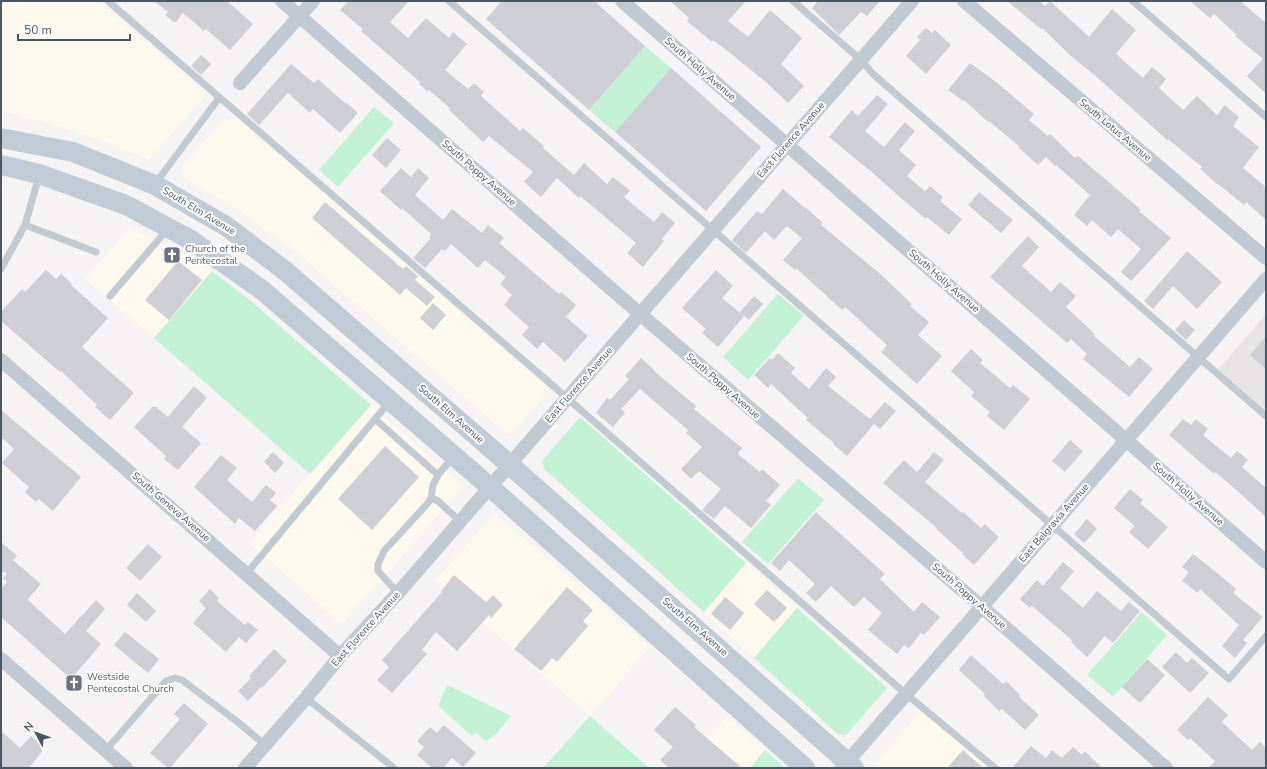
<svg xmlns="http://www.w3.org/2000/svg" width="1267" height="769" viewBox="0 0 1267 769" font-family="'Nunito Sans',sans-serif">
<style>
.commercial{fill:#fdf9ef}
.education{fill:#e6e4e5}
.green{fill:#c3f1d5}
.building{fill:#cdcfd5}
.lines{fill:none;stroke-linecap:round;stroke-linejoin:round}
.service{stroke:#c1cad2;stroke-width:7}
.minor{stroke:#c1cad2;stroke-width:14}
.secondary{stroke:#c1cbd6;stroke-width:20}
.labels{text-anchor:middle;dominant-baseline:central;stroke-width:4;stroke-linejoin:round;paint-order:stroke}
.street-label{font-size:10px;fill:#4a5661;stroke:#fff}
.worship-label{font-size:10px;fill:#5b616d;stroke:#fff;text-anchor:start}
</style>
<rect width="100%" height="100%" fill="#f5f3f3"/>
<!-- commercial -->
<path class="commercial" d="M1 1H98L206 95 149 160 115 146 82 134 58 126 1 111Z
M231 119H239L550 390 513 432 510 433H506L294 250 238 210 184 178 182 172 183 166 223 120Z
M130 227 188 257 212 271 154 338 85 279Z
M371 405 464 486 342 624 249 543Z
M495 513 650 647 590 716 435 581Z
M746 563 797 608 754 658 704 612Z
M922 710 989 768H876L875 766 877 762Z
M727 716 765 750 750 768H682Z"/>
<!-- education -->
<path class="education" d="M1266 314V412L1218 370Z"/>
<!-- green -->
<path class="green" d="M645 46 671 68 615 132 589 110Z
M374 107 394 123 338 187 319 170Z
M212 271 252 302 371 405 310 474 154 338Z
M778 294 804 316 748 380 723 357Z
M580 417 746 563 704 612 543 468 544 467 542 462 544 459Z
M798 478 824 500 768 564 742 542Z
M797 608 887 688 847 734 844 736 840 734 839 735 754 658Z
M1142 612 1167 635 1113 697 1087 675Z
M447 685 511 716 496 734 486 741 475 732 472 736 438 706Z
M590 716 649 768H543Z
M765 750 785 768H750Z"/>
<!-- building -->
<path class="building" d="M154 1H227L253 24 230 50 206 29 204 31 183 13 175 23 165 15 168 12Z
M348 1H409L390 22 408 38 426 18 449 38 453 32 467 44 445 70 468 89 474 83 484 92 481 96 520 131 523 128 544 146 543 148 574 175 584 163 607 184 613 177 630 191 624 197 654 222 662 212 675 223 662 239 664 241 643 267 627 253 636 243 580 196 579 198 557 178 541 197 524 182 533 172 489 136 483 142 449 110 450 108 429 90 427 91 419 84 420 82 361 31 363 29 340 10Z
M502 1H594L645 46 589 110 486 19Z
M670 1H746L728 21 748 37 770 10 802 38 781 64 804 86 788 103 766 82 735 57 713 40 712 42 687 21 689 18Z
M818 1H880L867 16 861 12 839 35 812 8Z
M1007 1H1039L1045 6 1050 1 1089 37 1112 9 1136 30 1116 54 1143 78 1152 67 1166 79 1159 88 1183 110 1197 96 1217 115 1225 105 1239 117 1233 126 1259 147 1243 168 1266 187V220L1246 202 1244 205 1218 184H1217L1200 169 1202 167 1168 139 1167 140 1097 77 1072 57 1042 28 1041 29Z
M1190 1H1240L1266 23V94L1247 76 1263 59 1235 36 1237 35 1214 14 1210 18Z
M926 28 932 33 935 30 951 45 926 74 906 56 920 40 917 37Z
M201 55 211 64 201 75 191 66Z
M970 63 996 82 1034 114 1029 120 1048 136 1050 134 1075 158 1078 156 1132 202 1141 210 1139 211 1171 238 1131 281 1121 272 1141 249 1118 229 1111 237 1092 220 1087 226 1074 215 1090 195 1056 165 1055 166 1046 157 1038 165 1018 147 1019 146 989 121 988 122 964 100 963 101 948 90Z
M291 64 314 83 318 79 346 104 347 103 358 113 340 133 313 109 310 113 288 93 259 125 247 114Z
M671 68 761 147 706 211 615 132Z
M877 95 888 104 865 131 884 147 905 122 915 131 899 150 916 165 907 176 925 191 930 186 943 197 940 201 962 219 949 235 927 217 926 219 901 198 874 174 829 137 852 110 858 116Z
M387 138 401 150 386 168 372 155Z
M401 168 411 177 418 168 429 178 415 195 443 220 452 209 482 233 488 225 504 238 499 243 559 294 561 292 576 305 566 317 588 336 565 362 543 342 537 349 522 335 529 327 504 305 512 295 500 284 506 277 485 260 478 268 451 244 445 251 442 249 425 268 413 258 430 239 429 238 431 234 402 208 401 210 380 191Z
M783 189 805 208V207L823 223 821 225 878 272 912 304 910 306 929 322 918 335 942 356 917 384 881 352 887 345 845 307 842 310 796 268 795 270 783 260 802 238 787 226 774 240 765 231 746 253 732 240 757 211 762 214Z
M979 192 1013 220 1001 233 968 205Z
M325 202 403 269 406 266 418 276 415 280 435 297 427 306 406 288 400 295 312 218Z
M1028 236 1039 247 1022 266 1051 292 1060 282 1076 296 1066 307 1095 334 1094 336 1130 367 1139 357 1153 369 1129 397 1083 359 1087 354 1071 339 1067 343 990 277Z
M1187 251 1222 282 1197 309 1173 286 1153 309 1144 301Z
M178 261 202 280 169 320 145 300Z
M46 270 56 279 61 274 72 284 71 285 108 318 82 347 134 393 110 420 95 407 97 405 61 371 60 372 1 321V312L22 289 25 292Z
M716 270 733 286 722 298 744 316 718 347 702 333 706 329 682 308Z
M754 296 763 304 749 320 740 312Z
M433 303 446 315 433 330 420 318Z
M1184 320 1195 330 1186 340 1175 330Z
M1266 336V369L1250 355Z
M971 349 983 360 980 363 1010 388 1013 385 1030 399 1004 430 987 416 990 412 971 396 974 392 951 371Z
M778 353 795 368 791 373 809 389 826 368 836 377 828 386 870 419 885 402 896 411 880 429 874 424 847 456 833 444 834 443 806 420 808 418 771 384 768 388 754 375 770 358 772 360Z
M641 358 655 371H654L696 406 694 409 742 448 738 454 760 472 762 469 780 485 766 501 771 505 751 528 725 506 714 519 702 510 721 489 699 471 691 479 681 469 702 447 686 433 688 430 640 389 621 409 625 413 613 427 596 413 607 398 610 400 629 379 625 376Z
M194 386 207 398 182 427 201 443 178 470 164 459 166 456 134 427 152 407H156L168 417Z
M1 410 81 477 53 511 39 499 36 502 25 492 29 487 2 463 14 449 1 437Z
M1183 419 1191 425 1196 419 1208 429 1203 435 1231 458 1237 451 1248 460 1242 467 1266 488V517L1234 488 1215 472 1214 474 1169 435Z
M1070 440 1083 451 1065 472 1052 461Z
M385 446 419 477 372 530 338 499Z
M273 452 284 463 275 473 264 462Z
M934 452 944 460 925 482 962 513 963 512 981 528 985 524 999 537 974 565 962 554 963 553 936 529 937 528 883 483 904 460 917 472Z
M221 455 237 468 227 480 252 502 266 485 276 493 270 500 277 506 255 531 239 518 235 524 194 487Z
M1130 489 1143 500 1140 503 1168 527 1148 549 1129 532 1135 526 1114 508Z
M816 512 885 574 880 579 914 612 922 602 940 617 924 635 921 633 909 648 904 645 897 654 868 630 882 613 864 597 854 607 831 586 816 602 806 593 815 584 789 560 780 571 771 563Z
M1087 519 1097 529 1084 543 1074 534Z
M1 542 17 556 13 560 41 584 28 599 29 601 65 634 96 600 105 609 86 631 101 644 71 679 1 617V588L7 582 3 578 7 574 4 571 1 574Z
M148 544 162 557 140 581 126 568Z
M1193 554 1221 576 1236 589 1233 593 1263 617 1243 640 1247 643 1235 658 1222 646 1239 625 1200 589 1198 593 1182 581 1189 572 1182 567Z
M1063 562 1074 571 1060 588 1083 608 1097 591 1121 611 1129 602 1140 611 1113 643 1105 636 1087 657 1071 642 1072 640 1032 606 1030 608 1020 599 1037 580 1043 586Z
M454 575 486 602 493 595 503 605 491 618 489 615 457 651 436 632 422 650 427 654 392 693 377 680 389 667 382 660 442 592 441 591Z
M567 587 593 610 583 621 588 626 557 662 552 658 541 671 514 649Z
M210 589 219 598 217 601 245 625 248 622 258 630 246 643 239 637 226 652 193 623 206 608 199 601Z
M767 590 787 608 774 622 754 604Z
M137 593 156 611 146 622 127 605Z
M725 597 744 613 730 630 711 614Z
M125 632 159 659 148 673 114 645Z
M274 649 287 661 262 688 261 687 248 701 238 691 251 678 249 676Z
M1176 652 1187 663 1192 658 1209 673 1190 693 1162 667Z
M971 655 1003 684 1006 681 1020 695 1019 697 1039 715 1025 730 1002 709 999 711 984 696 985 694 959 670Z
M1147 659 1165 675 1140 703 1122 687Z
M1208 697 1228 715 1222 722 1252 750 1260 742 1266 747V768H1208L1215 761 1190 738 1188 740 1177 730Z
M184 703 208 724 170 768H168L150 753 180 719 174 714Z
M675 707 696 725 694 727 742 768H669L660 760 673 747 654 730Z
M444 725 476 753 463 767 452 758 443 768H432L417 755 424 747 417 741 430 727 437 733Z
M1 731 20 748 31 736 45 748 29 768H1Z
M1031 746 1046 758 1052 750 1062 758 1073 747 1082 755 1085 751 1102 768H1012Z
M963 750 983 768H947Z"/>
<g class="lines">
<!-- service -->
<path class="service" d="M108 1 551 384 906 694 995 768
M449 1 713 230 1229 679 1266 636
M793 1 861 60 873 74 1266 416
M1133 1 1266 117
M155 184 219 98
M25 225 96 252
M1 269 25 225 39 176
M110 296 167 230
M375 419 438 475
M431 498 433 485 438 475 453 457
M247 573 390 401
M398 593 378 571V564L384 551 428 503 431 498 438 501 460 521
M306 698 394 768
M106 750 166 681 175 678 182 680 239 723 265 745"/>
<!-- minor -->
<path class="minor" d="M282 1 640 314 982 607 1166 768
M622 1 1266 562
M964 1 1266 258
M240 83 313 1
M1 360 340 656
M1 659 126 768
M245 768 306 698 340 656 398 593 912 1
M842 768 1266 279"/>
<!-- secondary -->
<path class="secondary" d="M1 138 73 152 155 185 226 226 284 270 494 451 854 768
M1 165 39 174 126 205 191 240 262 290 490 487 805 768"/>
</g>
<!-- icons -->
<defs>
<g id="church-square" transform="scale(0.9)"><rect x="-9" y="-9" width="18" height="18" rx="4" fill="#6b7280" stroke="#fff"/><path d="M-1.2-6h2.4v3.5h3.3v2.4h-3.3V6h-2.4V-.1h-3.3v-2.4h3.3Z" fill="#fff"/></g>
</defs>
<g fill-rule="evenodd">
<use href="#church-square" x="172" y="255"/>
<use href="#church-square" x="74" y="683"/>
</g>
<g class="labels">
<!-- street labels -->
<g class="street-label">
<text transform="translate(700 69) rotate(41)">South Holly Avenue</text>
<text transform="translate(1115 130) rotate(40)">South Lotus Avenue</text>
<text transform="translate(791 140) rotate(-49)">East Florence Avenue</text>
<text transform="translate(479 173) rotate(41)">South Poppy Avenue</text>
<text transform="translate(199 211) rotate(31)">South Elm Avenue</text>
<text transform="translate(944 281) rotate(41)">South Holly Avenue</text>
<text transform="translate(579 385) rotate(-49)">East Florence Avenue</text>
<text transform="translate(723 386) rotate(41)">South Poppy Avenue</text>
<text transform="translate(451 414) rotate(41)">South Elm Avenue</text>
<text transform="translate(1188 494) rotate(41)">South Holly Avenue</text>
<text transform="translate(171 507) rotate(41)">South Geneva Avenue</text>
<text transform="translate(1054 523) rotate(-49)">East Belgravia Avenue</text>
<text transform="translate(969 596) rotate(41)">South Poppy Avenue</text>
<text transform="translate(695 627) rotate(41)">South Elm Avenue</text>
<text transform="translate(366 629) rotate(-48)">East Florence Avenue</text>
</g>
<!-- worship labels -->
<g class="worship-label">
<text x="185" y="249">Church of the<tspan x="185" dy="12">Pentecostal</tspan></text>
<text x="87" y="677">Westside<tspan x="87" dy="12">Pentecostal Church</tspan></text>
</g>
</g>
<!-- border -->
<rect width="1267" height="769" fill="none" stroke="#4a5661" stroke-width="4"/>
<!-- north arrow -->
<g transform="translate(36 733) rotate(311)" stroke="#ffffff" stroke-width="3" paint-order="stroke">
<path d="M0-3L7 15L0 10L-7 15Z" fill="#4a5661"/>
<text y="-6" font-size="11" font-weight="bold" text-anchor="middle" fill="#4a5661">N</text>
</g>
<!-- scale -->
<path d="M18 34v6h112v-6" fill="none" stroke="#4a5661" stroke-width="2"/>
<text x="24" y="34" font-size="12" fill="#4a5661" stroke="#ffffff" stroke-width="3" paint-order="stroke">50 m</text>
</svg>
